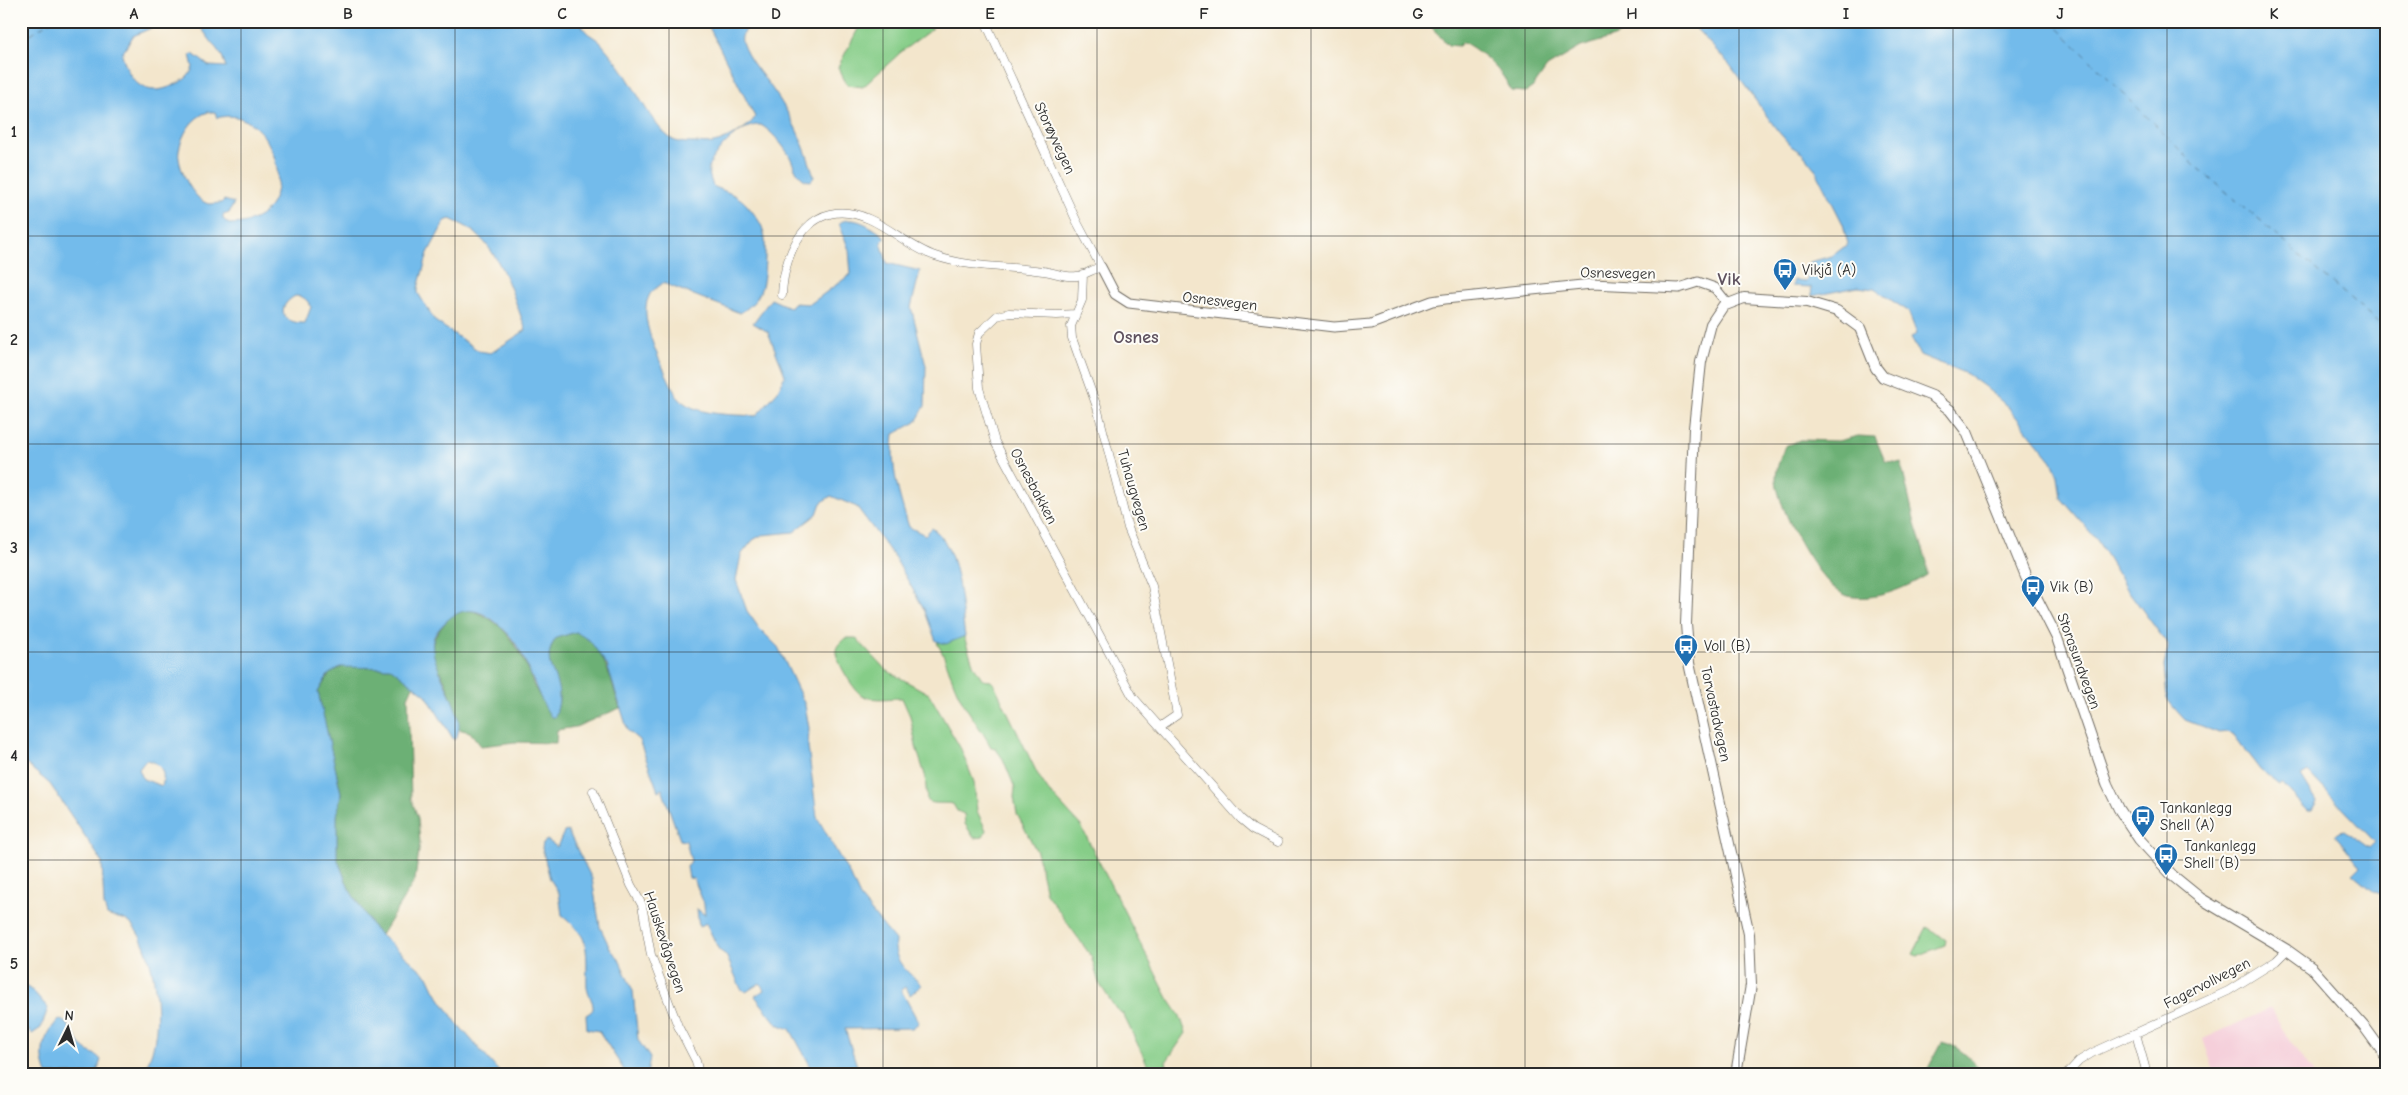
<svg xmlns="http://www.w3.org/2000/svg" width="2408" height="1095" viewBox="0 0 2408 1095" font-family="'Comic Neue',sans-serif">
<style>
.built{fill:#f5cfda}
.green{fill:#86cd88;stroke:#587c5a}
.forest{fill:#6cb074;stroke:#4c6e50}
.water{fill:#73bbeb;stroke:#4f738b;fill-rule:evenodd}
.lines{fill:none;stroke-linecap:round;stroke-linejoin:round}
.ferry{stroke:#445d6e;stroke-width:1;stroke-dasharray:6 5;stroke-linecap:butt}
.minor-casing{stroke:#716c63;stroke-width:9}
.tertiary-casing{stroke:#716c63;stroke-width:11}
.secondary-casing{stroke:#716c63;stroke-width:12}
.minor{stroke:#fff;stroke-width:8}
.tertiary{stroke:#fff;stroke-width:9}
.secondary{stroke:#fff;stroke-width:10}
.grid{fill:none;stroke:#2b2b2b;stroke-width:1;stroke-opacity:0.55}
.labels{text-anchor:middle;dominant-baseline:central;stroke-width:4;stroke-linejoin:round;paint-order:stroke}
.street-label{font-size:15px;fill:#2b2b2b;stroke:#fdfcf7}
.poi-label{font-size:15px;fill:#2b2b2b;stroke:#fdfcf7;text-anchor:start}
.quarter-label{font-size:18px;font-weight:bold;fill:#5f525f;stroke:#fdfcf7}
.neatline{fill:none;stroke:#2b2b2b;stroke-width:2}
.grid-label{font-size:16px;text-anchor:middle;font-weight:bold;fill:#2b2b2b}
</style>
<rect width="100%" height="100%" fill="#fdfcf7"/>
<filter id="ink" filterUnits="userSpaceOnUse"><feTurbulence type="fractalNoise" baseFrequency=".02" numOctaves="2"/><feDisplacementMap in="SourceGraphic" scale="10" xChannelSelector="R" yChannelSelector="G"/><feConvolveMatrix kernelMatrix="1 2 1 2 8 2 1 2 1" color-interpolation-filters="sRGB"/></filter>
<filter id="wash" filterUnits="userSpaceOnUse"><feTurbulence type="fractalNoise" baseFrequency=".0096" numOctaves="4" result="noise"/><feDisplacementMap in="SourceGraphic" scale="20" xChannelSelector="R" yChannelSelector="G"/><feGaussianBlur stdDeviation="1.12" result="paint"/><feColorMatrix in="noise" values="0 0 0 0 0 0 0 0 0 0 0 0 0 0 0 0 0 1.4 0 .05"/><feComposite in="paint" operator="in"/></filter>
<g filter="url(#wash)">
<rect width="100%" height="100%" fill="#f3e6cc"/>
<!-- built -->
<path class="built" d="M2271 1008 2289 1040 2314 1074H2215L2203 1039Z"/>
<!-- green -->
<path class="green" d="M865 21H895L903 25 910 22 933 28 901 52 863 87 847 85 838 67 858 29Z
M963 634 974 666 983 680 991 681 994 684 1038 775 1048 790 1081 826 1168 998 1180 1016 1186 1033 1166 1062 1169 1074H1152L1123 1014 1116 1009 1099 983 1091 956 1046 893 1037 852 1017 814 1014 797 1015 788 1003 759 996 749 991 747C981 728 967 712 958 693 950 676 947 659 937 643Z
M845 638H856L886 670 929 694 961 749 974 782 977 811 986 830 983 837 974 838 965 824 964 814 957 811 953 804C944 802 936 805 927 801L925 775 917 750 910 716 902 698C889 698 875 701 863 696 855 693 834 658 836 650 837 645 841 642 845 638Z
M1927 927 1946 940 1945 945 1917 956 1913 954Z"/>
<!-- forest -->
<path class="forest" d="M1431 21H1646L1614 37 1581 47 1547 67 1533 87 1526 92 1511 91C1504 72 1481 51 1463 42L1459 46 1448 45 1433 29Z
M1858 436 1875 437 1885 461 1901 463 1915 524 1927 562V575C1906 588 1874 602 1848 596 1819 588 1777 507 1776 479 1776 467 1781 457 1785 446L1800 440 1838 441Z
M468 610C498 616 517 643 528 670 531 676 532 683 535 688 540 698 548 708 555 717 557 711 559 704 559 698 559 673 539 663 556 638L576 632C603 638 612 686 620 708L576 727 557 730 556 743 515 742 481 746 470 732 458 729V720C454 708 451 695 446 683 434 658 423 647 445 623 452 615 457 611 468 610Z
M344 666 391 668 414 684 408 697 411 798 418 818 420 843 415 880 381 935 375 930 349 889 337 858V816L341 793 318 692 330 673Z
M1942 1042C1960 1046 1973 1061 1984 1074H1925Z"/>
<!-- water -->
<path class="water" d="M21 21H175L160 24 133 36 122 54C129 82 145 99 174 85 183 81 190 77 193 67L190 55 193 54 209 66 226 67 222 56 196 21H580C586 36 590 33 600 42 605 48 610 54 615 60 632 80 652 128 673 140 679 143 688 143 695 143 705 144 712 144 721 141 731 137 751 126 755 117L706 21H750C747 27 740 35 742 42 748 60 761 73 771 87 791 114 805 145 814 177L811 181C797 181 794 164 789 155 782 144 771 131 761 125 742 123 715 150 709 167 708 173 711 180 713 186 723 191 737 194 746 204 752 211 761 222 763 230 766 238 765 248 765 257 764 282 764 299 740 313L663 283C658 287 651 291 649 296 636 321 666 372 676 395 692 417 732 414 756 416L778 391 785 375 768 332 753 323 771 299 791 308 793 303 810 304 851 274 849 250 839 223C853 214 872 227 884 236V239L881 242 887 263 920 271 911 307 926 366 925 406 916 422 894 434C890 467 899 496 909 527L925 535 932 528C960 547 960 605 965 636L946 644 936 641 924 609 895 558 857 507 831 496 821 503 817 514 794 532 762 535 753 540 741 555 736 580 747 611 759 628 778 647 805 705 809 728 808 747 817 817 852 879 861 899 895 940C893 962 907 971 922 985L910 995 906 987 901 990 919 1023 912 1028 845 1029 857 1066 846 1074H815L790 1029 777 1024 755 996 764 990 760 983 746 992 741 989 726 955 719 950 706 923 699 927 697 909 705 915 704 904 694 879 689 878 687 867 691 861 686 841 680 840 662 789 658 791 639 740 628 731 607 665 590 641 576 632 556 638C539 663 559 673 559 697 559 704 557 711 555 717H551C534 692 529 659 510 636 484 607 461 599 436 633 418 657 476 717 454 740L426 695 391 668 340 667 328 675 318 692 341 793 337 816V858L349 889 375 930 428 976 435 991 456 1022 501 1074H140C168 1046 158 951 131 924 124 917 116 919 107 915L104 905 102 862 99 857 50 784 25 763 21 753ZM208 112H215L217 118C276 100 312 225 229 224L223 219V215L229 213 234 203 224 200 221 203C218 203 213 204 209 204 193 201 176 165 179 150 182 134 192 117 208 112ZM450 219C458 223 467 226 474 232 502 255 513 296 526 330L491 353 479 351 435 321 418 293V288L428 253 445 221ZM295 296C303 296 307 299 311 307L305 323C283 324 274 308 295 296ZM146 760C161 762 166 773 162 786L143 779 139 769Z
M1689 21H2387V897L2373 891 2353 874 2361 866 2335 835 2344 830 2369 848 2375 842 2308 772 2301 776 2317 802 2312 811H2308L2282 783 2279 785 2260 770 2234 735 2227 732 2219 733 2185 720 2175 709 2167 699 2164 666 2168 649 2166 642 2127 589 2097 540 2061 498 2058 476 2052 461 2008 407 1985 387 1967 374 1920 355 1911 337 1917 334 1908 311 1874 289 1858 287 1812 296 1811 287 1792 286 1794 280 1807 281 1810 262 1832 256 1848 244 1843 224 1815 169 1803 154 1791 146 1777 130 1730 65Z
M568 831 592 879 600 927 611 950 618 957 633 991 638 1040 650 1058 647 1074 626 1073 599 1031 587 1029 586 1015C589 1013 594 1011 593 1006 593 1001 588 995 587 988 586 973 589 951 583 938 580 932 567 918 562 915L559 893 550 879 542 848 543 843 547 840 557 847 564 832Z
M21 983 34 992 48 1008 41 1028 32 1034 21 1022Z
M59 1019C72 1024 75 1040 85 1049 90 1053 97 1054 101 1060L96 1074H47C38 1052 44 1036 59 1019Z"/>
<g class="lines">
<!-- ferry -->
<path class="ferry" d="M2051 21 2195 165 2387 330
M21 40 51 21"/>
</g>
</g>
<g filter="url(#ink)">
<g class="lines">
<!-- minor casing -->
<g class="minor-casing">
<path id="minor" d="M1083 274 1082 300 1071 326 1072 338 1097 407 1128 528 1152 586 1177 715 1161 726
M782 295C784 247 812 194 869 219 892 229 911 248 935 256 970 268 1007 266 1043 271 1054 272 1066 278 1077 276 1085 275 1093 269 1101 267L1077 222 985 21
M1075 314 1057 315 1009 313 997 316 979 333 976 344 979 388 995 442 1133 697 1241 819 1253 829 1278 842
M593 791 631 885 642 905 651 955 678 1026 696 1061 699 1074
M2136 1034 2147 1074
M2067 1074 2079 1061 2092 1053 2228 991 2276 961 2287 950"/>
</g>
<!-- tertiary casing -->
<g class="tertiary-casing">
<path id="tertiary" d="M1101 267 1115 294 1129 303 1334 327 1371 324 1432 301 1445 299 1592 284 1679 288 1698 282 1715 288 1727 303"/>
</g>
<!-- secondary casing -->
<g class="secondary-casing">
<path id="secondary" d="M1736 1074 1751 985 1749 934 1689 663 1686 624 1694 428 1701 362 1711 324 1723 306 1744 298 1807 302 1837 311 1860 328 1876 368 1883 377 1932 396 1950 410 1967 432 2026 577 2057 638 2107 784 2119 809 2139 839 2173 876 2200 898 2287 950 2312 968 2366 1029 2387 1058"/>
</g>
<!-- minor -->
<use href="#minor" class="minor"/>
<!-- tertiary -->
<use href="#tertiary" class="tertiary"/>
<!-- secondary -->
<use href="#secondary" class="secondary"/>
</g>
</g>
<!-- grid -->
<path class="grid" d="M241 21V1074M455 21V1074M669 21V1074M883 21V1074M1097 21V1074M1311 21V1074M1525 21V1074M1739 21V1074M1953 21V1074M2167 21V1074M21 236H2387M21 444H2387M21 652H2387M21 860H2387"/>
<!-- icons -->
<defs>
<g id="bus-pin" transform="scale(1.25)"><path d="M0 17L-7.5 6A9.5 9.5 0 1 1 7.5 6Z" fill="#1f6fb2" stroke="#fdfcf7"/><path d="M-5-6H5V4H4V6H2V4H-2V6H-4V4H-5ZM-3.5-4V0h7V-4ZM-3.5 1.2v1.5H-2V1.2ZM2 1.2v1.5H3.5V1.2Z" fill="#fff"/></g>
</defs>
<g fill-rule="evenodd">
<use href="#bus-pin" x="1785" y="270"/>
<use href="#bus-pin" x="2033" y="587"/>
<use href="#bus-pin" x="1686" y="646"/>
<use href="#bus-pin" x="2143" y="817"/>
<use href="#bus-pin" x="2166" y="855"/>
</g>
<g class="labels">
<!-- street labels -->
<g class="street-label">
<text transform="translate(1055 138) rotate(65)">Storøyvegen</text>
<text transform="translate(1618 273) rotate(1)">Osnesvegen</text>
<text transform="translate(1220 301) rotate(7)">Osnesvegen</text>
<text transform="translate(1034 486) rotate(62)">Osnesbakken</text>
<text transform="translate(1134 490) rotate(74)">Tuhaugvegen</text>
<text transform="translate(2079 661) rotate(70)">Storasundvegen</text>
<text transform="translate(1716 714) rotate(78)">Torvastadvegen</text>
<text transform="translate(665 942) rotate(72)">Hauskevågvegen</text>
<text transform="translate(2207 983) rotate(-27)">Fagervollvegen</text>
</g>
<!-- poi labels -->
<g class="poi-label">
<text x="1802" y="270">Vikjå (A)</text>
<text x="2050" y="587">Vik (B)</text>
<text x="1704" y="646">Voll (B)</text>
<text x="2160" y="808">Tankanlegg<tspan x="2160" dy="17">Shell (A)</tspan></text>
<text x="2184" y="846">Tankanlegg<tspan x="2184" dy="17">Shell (B)</tspan></text>
</g>
<!-- quarter labels -->
<g class="quarter-label">
<text x="1729" y="279">Vik</text>
<text x="1136" y="337">Osnes</text>
</g>
</g>
<!-- margin -->
<rect width="2408" height="1095" fill="none" stroke="#fdfcf7" stroke-width="55"/>
<!-- north arrow -->
<g transform="translate(68 1028) rotate(5)" stroke="#fdfcf7" stroke-width="4" paint-order="stroke">
<path d="M0-4L9 19L0 12L-9 19Z" fill="#2b2b2b"/>
<text y="-8" font-size="14" font-weight="bold" text-anchor="middle" fill="#2b2b2b">N</text>
</g>
<rect x="28" y="28" width="2352" height="1040" class="neatline"/>
<g class="grid-label">
<text x="134" y="19">A</text>
<text x="348" y="19">B</text>
<text x="562" y="19">C</text>
<text x="776" y="19">D</text>
<text x="990" y="19">E</text>
<text x="1204" y="19">F</text>
<text x="1418" y="19">G</text>
<text x="1632" y="19">H</text>
<text x="1846" y="19">I</text>
<text x="2060" y="19">J</text>
<text x="2274" y="19">K</text>
<text x="14" y="137">1</text>
<text x="14" y="345">2</text>
<text x="14" y="553">3</text>
<text x="14" y="761">4</text>
<text x="14" y="969">5</text>
</g>
</svg>
